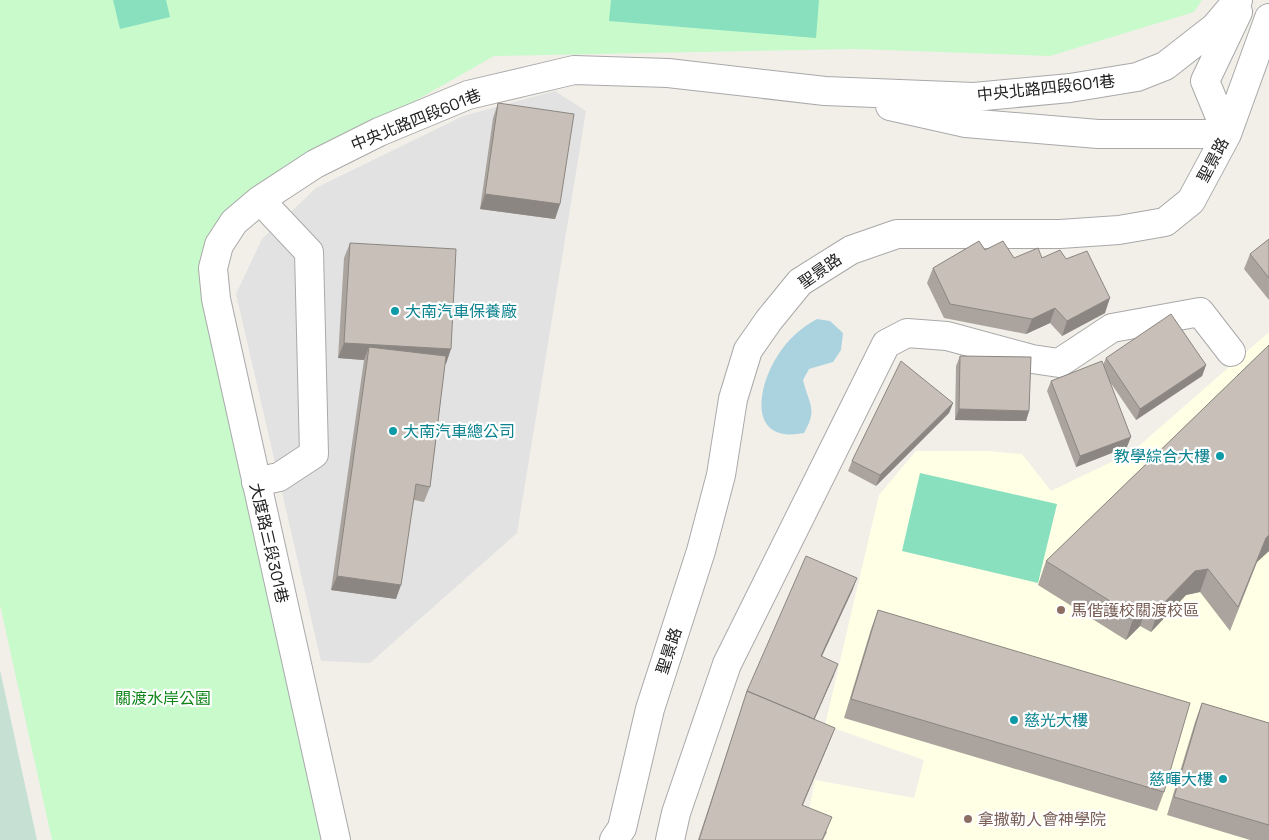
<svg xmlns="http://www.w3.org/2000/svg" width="1269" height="840" viewBox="0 0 1269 840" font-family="'Space Grotesk','Noto Sans TC',sans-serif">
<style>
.education{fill:#ffffe5}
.wetland{fill:#c6e0d4}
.park{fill:#c8facc}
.pitch{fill:#88e0be}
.parking{fill:#e2e2e2}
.water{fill:#aad3df}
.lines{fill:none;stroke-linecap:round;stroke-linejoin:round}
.minor-casing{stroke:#a9a9a9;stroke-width:30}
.minor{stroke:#fff;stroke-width:28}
.wall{fill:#aba49e}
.shaded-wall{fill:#8b8681}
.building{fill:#c7bfb8;stroke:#8b8681}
.culture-dot{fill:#0f9aa8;stroke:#fff;stroke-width:2}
.education-dot{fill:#8d6e63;stroke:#fff;stroke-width:2}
.labels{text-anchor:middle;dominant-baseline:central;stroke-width:4.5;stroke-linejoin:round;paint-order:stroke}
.street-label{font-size:16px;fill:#222;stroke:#fff}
.culture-label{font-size:16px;fill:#0d838f;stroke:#fff;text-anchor:start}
.education-label{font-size:16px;fill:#785e54;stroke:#fff;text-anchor:start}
.park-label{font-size:16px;fill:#0c8416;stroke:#fff}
</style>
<rect width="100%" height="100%" fill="#f2efe9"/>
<!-- education -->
<path class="education" d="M1269 332V840H803L815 780 914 798 924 760 825 725 879 495 916 451H988L1022 454 1051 491 1132 452Z"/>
<!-- wetland -->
<path class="wetland" d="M0 670 37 840H0Z"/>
<!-- park -->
<path class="park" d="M0 0H1202L1194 12 1050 56 855 49 494 56 243 199 202 251 338 840H52L0 605Z"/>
<!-- pitch -->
<path class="pitch" d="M113 0H166L170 17 120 29Z
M611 0H819L816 38 609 21Z
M920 473 1057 504 1038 583 902 551Z"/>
<!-- parking -->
<path class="parking" d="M555 91 586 111 517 533 370 663 321 661 236 294 262 239 316 188 463 116Z"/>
<!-- water -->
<path class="water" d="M817 319 830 321 843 333 841 350 833 362 809 369 803 380C809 405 818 408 804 433 747 444 757 387 778 355 788 339 802 327 817 319Z"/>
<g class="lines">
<!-- minor casing -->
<g class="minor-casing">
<path id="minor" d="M890 106 966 123 1098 134H1227
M1227 134 1205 81 1238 12
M256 482 279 477 314 454 309 252 260 200
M336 840 216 299 213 268 219 245 234 222 260 200 315 164 379 132 468 95 574 70 668 73 825 91 974 97 1070 88 1137 77 1165 66 1215 27 1238 0
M614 840 622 828 650 709 701 551 721 475 733 399 748 350 769 320 800 282 851 250 897 234H1060L1119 230 1165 222 1191 201 1227 134 1269 18
M670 840 676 813 727 664 886 344 907 333 947 336 1032 359 1059 363 1112 328 1200 312 1231 352"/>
</g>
<!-- minor -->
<use href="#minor" class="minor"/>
</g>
<!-- wall -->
<path class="wall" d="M498 103 560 204 555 219 480 209 493 118Z
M1269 239V300L1244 269 1250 254Z
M350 243 446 364H445L430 487 424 502 414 500 396 599 331 590 364 360 338 358 344 258Z
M985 250 1014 258H1042L1105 313 1062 336 1050 323 1026 334 944 318 927 283 933 268Z
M1269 345V551L1257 562 1230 631 1200 592 1186 595 1151 632 1140 626 1126 640 1038 585 1046 561Z
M960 356 1029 411 1026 421 955 420 956 366Z
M1106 358 1206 365 1202 376 1136 420 1108 379 1127 447 1076 467 1047 391 1051 381 1103 365Z
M953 403 949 413 876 486 848 471 852 461Z
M853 589 821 657 834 675 814 720 835 728 829 743 803 805 827 832 823 840H698L747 691Z
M878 610 1164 792 1157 811 844 718 871 629Z
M1202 703 1269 723V840H1250L1167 815 1195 722Z"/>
<!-- shaded-wall -->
<path class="shaded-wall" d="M485 194 560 204 555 219 480 209Z
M1110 298 1105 313 1062 336 1067 321Z
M1055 308 1050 323 1026 334 1032 319Z
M344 343 451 349 446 364 367 360 369 347 364 360 338 358Z
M1206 365 1202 376 1136 420 1140 409Z
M953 403 949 413 876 486 880 475Z
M959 409 1029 411 1026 421 955 420Z
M1131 437 1127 447 1076 467 1080 456Z
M1269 535V551L1257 562 1230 631 1266 538Z
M1208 569 1200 592 1186 595 1151 632 1159 608 1195 571Z
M337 576 401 585 396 599 331 590Z
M857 578 853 589 817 667 821 656Z
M1148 603 1140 626 1126 640 1134 616Z
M838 664 834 675 808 734 812 724Z
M835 728 829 743 796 820 802 805Z"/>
<!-- building -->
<path class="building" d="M498 103 574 114 560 204 485 194Z
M1269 239V278L1250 254Z
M979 241 985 250 1003 241 1014 258 1038 248 1042 258 1060 250 1066 259 1087 251 1110 298 1067 321 1055 308 1032 319 950 304 933 268Z
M350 243 456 249 451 349 344 343Z
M1171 314 1206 365 1140 409 1106 358Z
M1269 345V535L1266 538 1238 607 1208 569 1195 571 1159 608 1148 603 1134 616 1046 561Z
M369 347 446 356 430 487 416 484 401 585 337 576Z
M960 356 1031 357 1029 411 959 409Z
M901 361 953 403 880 475 852 461Z
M1102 361 1131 437 1080 456 1051 381Z
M806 556 857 578 821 656 838 664 814 719 747 691Z
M878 610 1190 703 1164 792 851 699Z
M747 691 835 728 802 805 832 817 822 840H699Z
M1202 703 1269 723V825L1174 797Z"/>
<!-- markers -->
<g class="culture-dot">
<circle cx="395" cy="311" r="5"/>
<circle cx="393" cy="431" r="5"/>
<circle cx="1220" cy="456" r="5"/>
<circle cx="1014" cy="720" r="5"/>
<circle cx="1223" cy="779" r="5"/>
</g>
<g class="education-dot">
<circle cx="1061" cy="610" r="5"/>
<circle cx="968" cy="819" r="5"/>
</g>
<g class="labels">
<!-- street labels -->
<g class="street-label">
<text transform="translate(1046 88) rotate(-6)">中央北路四段601巷</text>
<text transform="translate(416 120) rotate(-22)">中央北路四段601巷</text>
<text transform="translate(1213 160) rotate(-62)">聖景路</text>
<text transform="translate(820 271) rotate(-35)">聖景路</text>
<text transform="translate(269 543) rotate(77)">大度路三段301巷</text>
<text transform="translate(669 651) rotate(-72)">聖景路</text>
</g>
<!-- culture labels -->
<g class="culture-label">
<text x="405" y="311">大南汽車保養廠</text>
<text x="403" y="431">大南汽車總公司</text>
<text x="1210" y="456" text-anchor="end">教學綜合大樓</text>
<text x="1024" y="720">慈光大樓</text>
<text x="1213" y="779" text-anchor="end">慈暉大樓</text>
</g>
<!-- education labels -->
<g class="education-label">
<text x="1071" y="610">馬偕護校關渡校區</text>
<text x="978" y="819">拿撒勒人會神學院</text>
</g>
<!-- park labels -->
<g class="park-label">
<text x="163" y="698">關渡水岸公園</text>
</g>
</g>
</svg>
